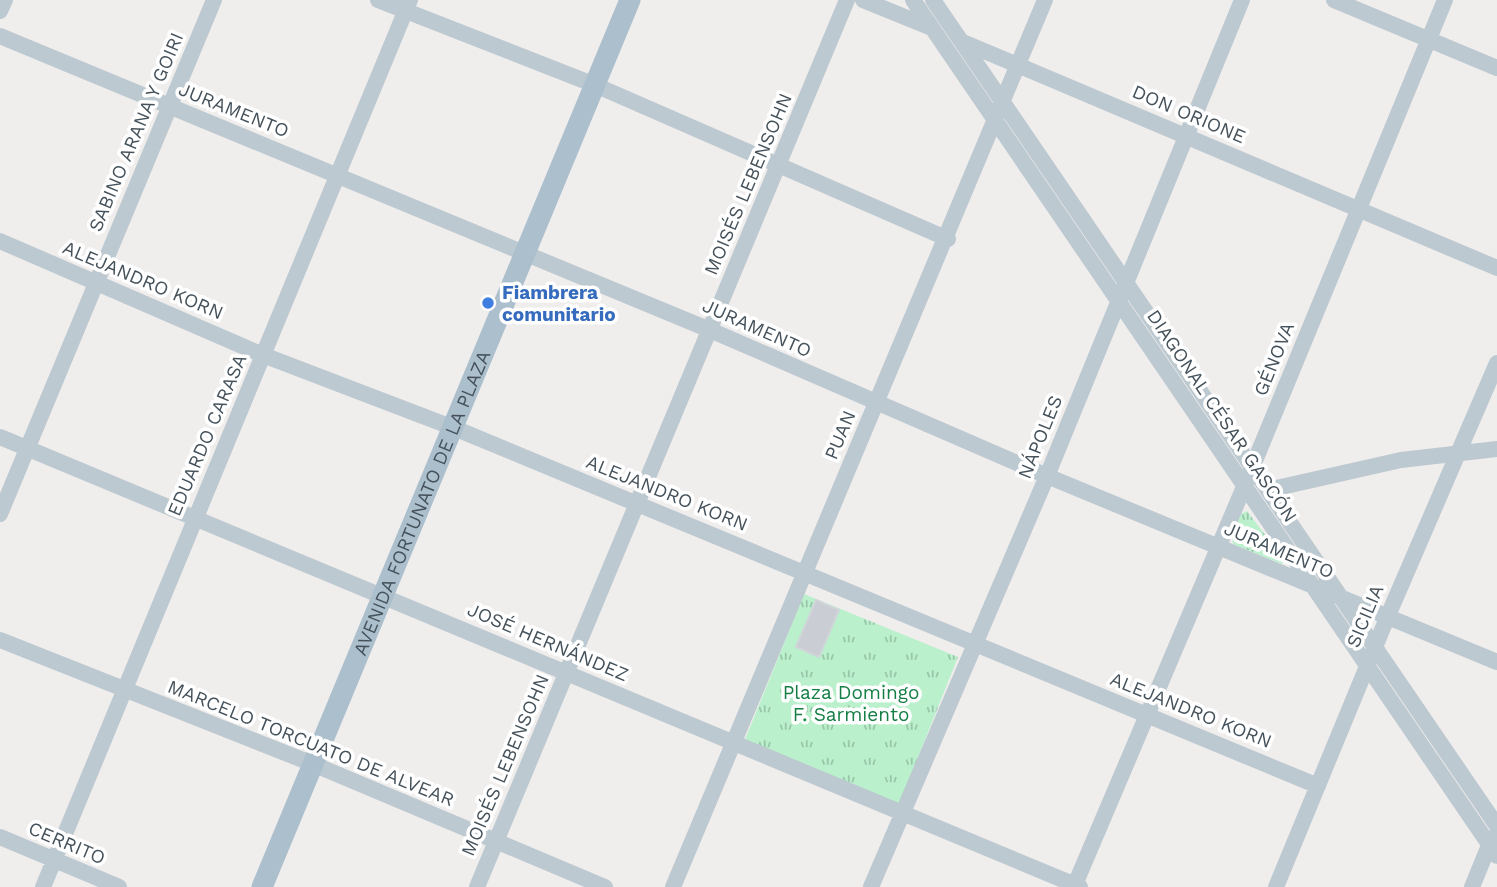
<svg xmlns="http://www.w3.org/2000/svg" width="1497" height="887" viewBox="0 0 1497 887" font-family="'Work Sans',sans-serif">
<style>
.grass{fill:url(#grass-tufts)}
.building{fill:#cacdd3;stroke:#d1d4d9;stroke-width:2}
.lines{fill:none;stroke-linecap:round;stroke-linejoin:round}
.minor{stroke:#bdc9d0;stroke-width:16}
.major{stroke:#acbfcd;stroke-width:21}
.shop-dot{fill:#3f7fe0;stroke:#fff;stroke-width:2.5}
.labels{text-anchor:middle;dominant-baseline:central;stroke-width:7;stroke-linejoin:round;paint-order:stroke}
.street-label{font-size:19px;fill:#45525b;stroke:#fff}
.shop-label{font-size:19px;font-weight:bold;fill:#366cbe;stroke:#fff;text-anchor:start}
.park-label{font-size:19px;fill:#147e44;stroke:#fff}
</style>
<defs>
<pattern id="grass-tufts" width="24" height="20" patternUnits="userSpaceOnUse" patternTransform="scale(1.75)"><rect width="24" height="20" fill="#baf0cc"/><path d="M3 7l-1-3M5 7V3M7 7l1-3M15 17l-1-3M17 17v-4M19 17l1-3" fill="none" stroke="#99c5a9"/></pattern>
</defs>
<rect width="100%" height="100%" fill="#f0eded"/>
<!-- grass -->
<path class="grass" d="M1247 511 1284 560 1282 564 1233 544 1232 536 1241 514Z
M804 594 958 657 897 810 742 747Z"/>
<!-- building -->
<path class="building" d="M816 600 839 610 819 657 796 647Z"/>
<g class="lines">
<!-- minor -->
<path class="minor" d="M378 0 595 85 948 239
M863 0 932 28
M913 0 1497 856
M933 0 1497 826
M1334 0 1497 68
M0 11 5 0
M0 36 710 330 1047 476 1497 662
M963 42 1497 268
M0 241 263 355 454 428 1318 786
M0 437 1080 887
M1268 490 1401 460 1497 449
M0 514 214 0
M0 640 313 764 605 887
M0 837 119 887
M43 887 410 0
M477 887 847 0
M673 887 1045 0
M871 887 1047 476 1242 0
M1074 887 1252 468 1445 0
M1276 887 1387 618 1497 363
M1472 887 1492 838"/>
<!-- major -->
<path class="major" id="s1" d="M262 887 630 0"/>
</g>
<!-- markers -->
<circle class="shop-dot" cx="488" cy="303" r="7"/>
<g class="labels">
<!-- street labels -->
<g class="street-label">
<text transform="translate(234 110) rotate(22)">JURAMENTO</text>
<text transform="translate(1189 114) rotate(23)">DON ORIONE</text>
<text transform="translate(136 132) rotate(-67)">SABINO ARANA Y GOIRI</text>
<text transform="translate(748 184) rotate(-67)">MOISÉS LEBENSOHN</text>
<text transform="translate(143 280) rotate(23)">ALEJANDRO KORN</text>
<text transform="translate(757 328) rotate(24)">JURAMENTO</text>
<text transform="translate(1274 359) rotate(-68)">GÉNOVA</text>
<text transform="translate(1222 416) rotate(56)">DIAGONAL CÉSAR GASCÓN</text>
<text transform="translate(207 435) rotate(-67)">EDUARDO CARASA</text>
<text transform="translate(840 435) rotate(-67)">PUAN</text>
<text transform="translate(1040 437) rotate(-68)">NÁPOLES</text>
<text transform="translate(667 493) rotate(22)">ALEJANDRO KORN</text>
<text stroke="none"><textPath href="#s1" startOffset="416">AVENIDA FORTUNATO DE LA PLAZA</textPath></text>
<text transform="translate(1279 550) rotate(23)">JURAMENTO</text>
<text transform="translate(1365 616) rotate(-67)">SICILIA</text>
<text transform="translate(548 642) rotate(23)">JOSÉ HERNÁNDEZ</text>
<text transform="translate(1191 710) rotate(22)">ALEJANDRO KORN</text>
<text transform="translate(311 743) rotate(22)">MARCELO TORCUATO DE ALVEAR</text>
<text transform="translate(505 765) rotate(-67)">MOISÉS LEBENSOHN</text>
<text transform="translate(67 843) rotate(23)">CERRITO</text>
</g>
<!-- shop labels -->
<g class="shop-label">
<text x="502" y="292">Fiambrera<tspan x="502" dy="22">comunitario</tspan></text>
</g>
<!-- park labels -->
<g class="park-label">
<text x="851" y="692">Plaza Domingo<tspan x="851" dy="22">F. Sarmiento</tspan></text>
</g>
</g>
</svg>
